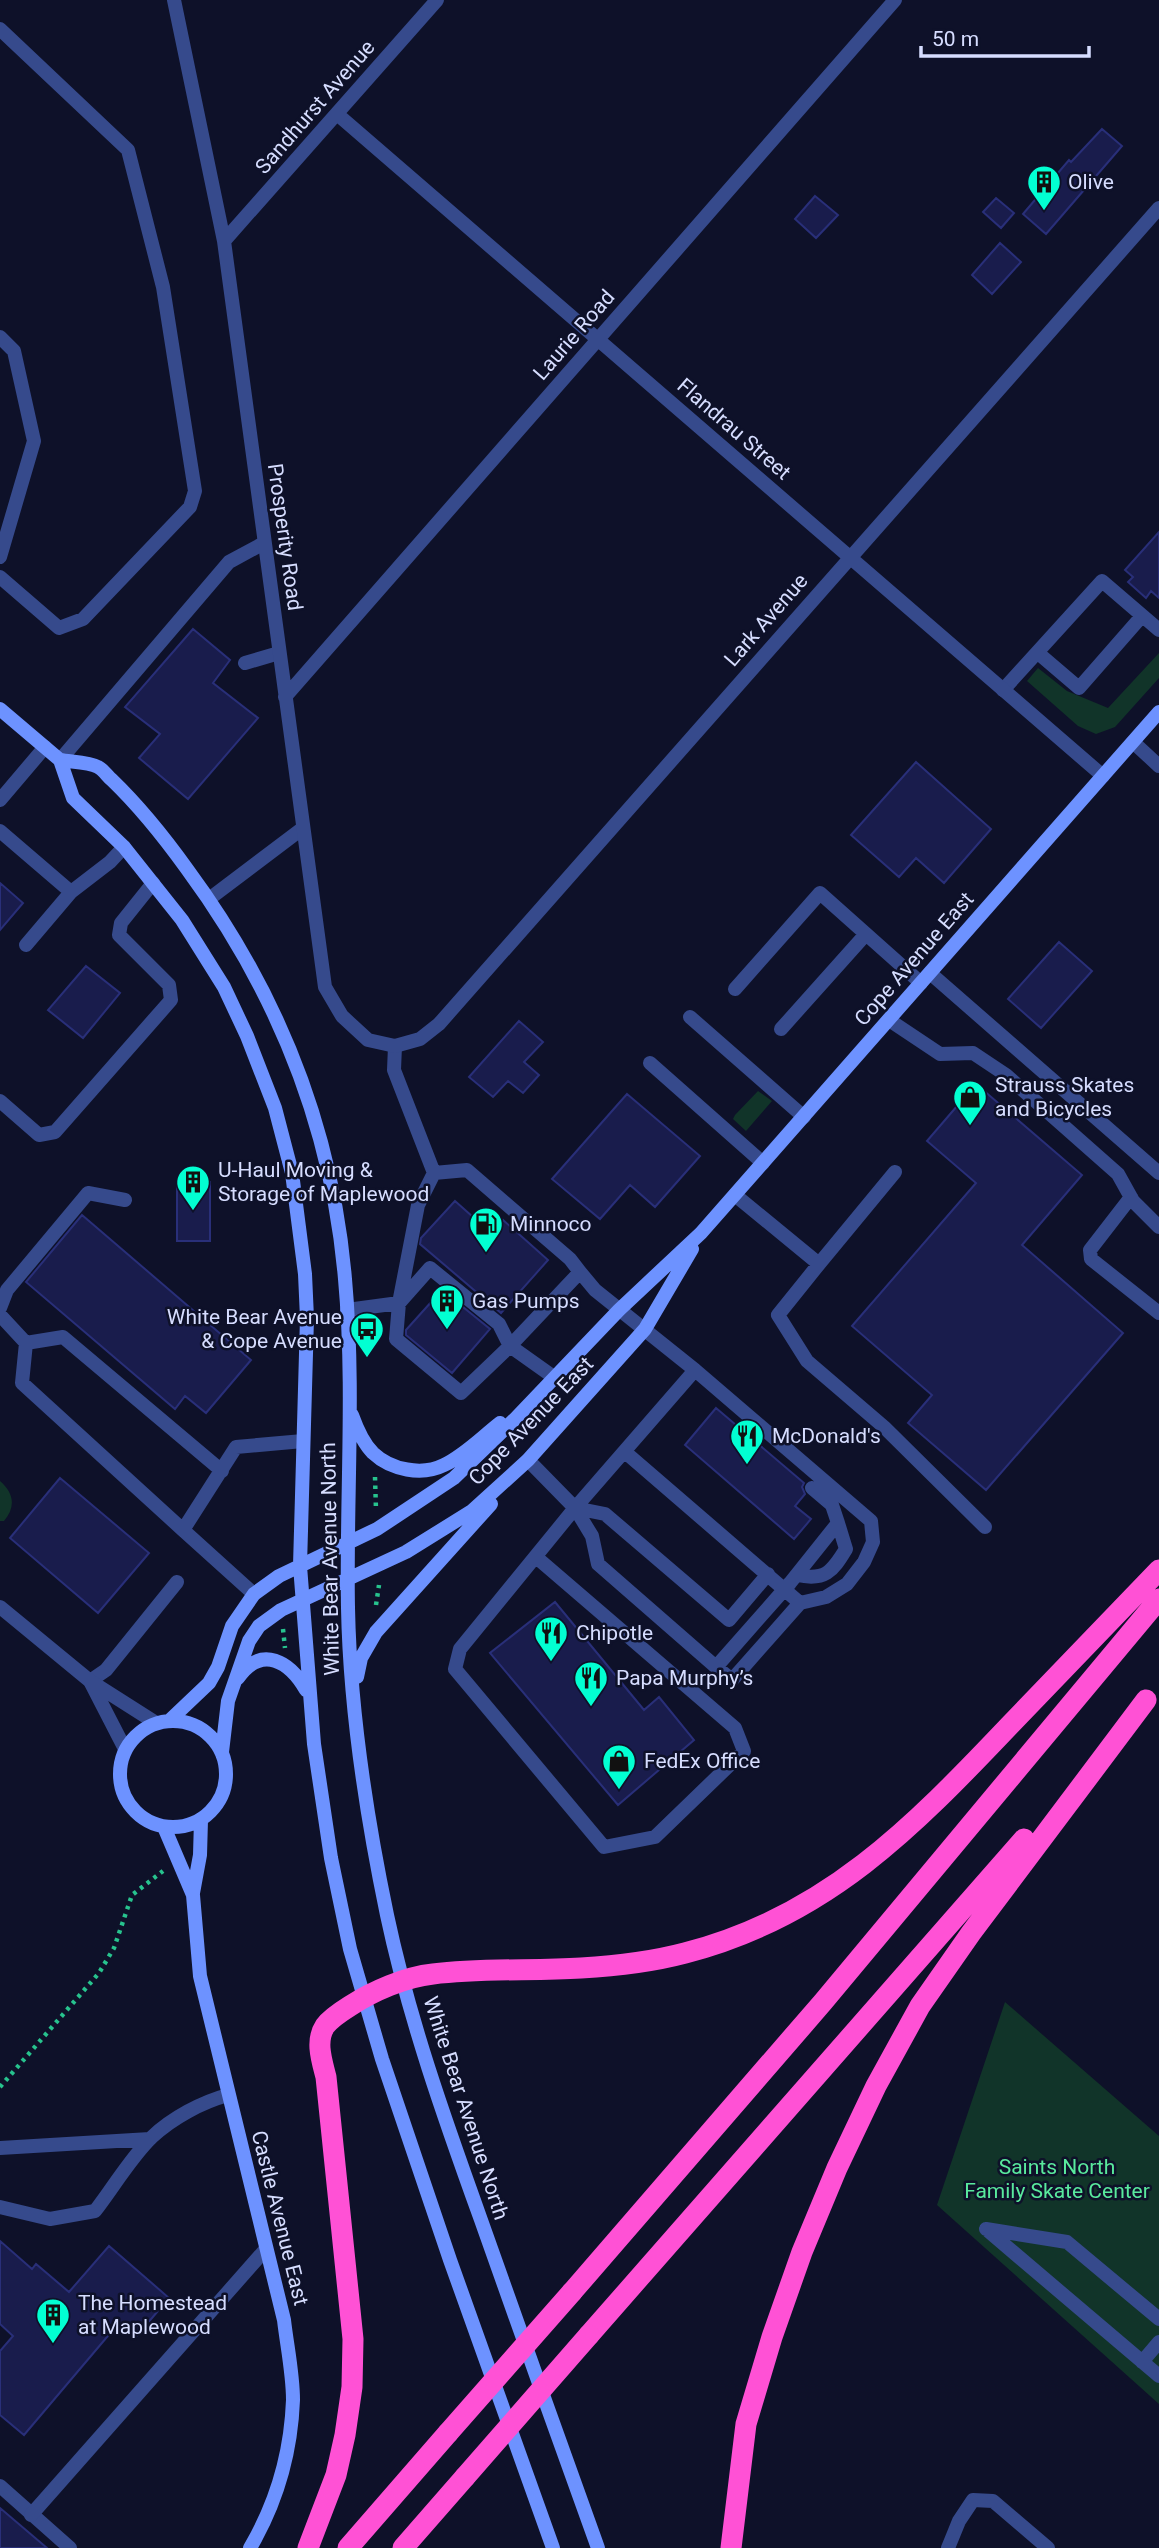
<svg xmlns="http://www.w3.org/2000/svg" width="1159" height="2548" viewBox="0 0 1159 2548" font-family="Roboto,sans-serif">
<style>
.green{fill:#113429}
.building{fill:#191c4c;stroke:#292f79;stroke-width:2}
.lines{fill:none;stroke-linecap:round;stroke-linejoin:round}
.path{stroke:#27c38e;stroke-width:4.5;stroke-dasharray:3.5 5;stroke-linecap:butt}
.lane{stroke:#364a8c;stroke-width:14}
.street{stroke:#364a8c;stroke-width:14}
.secondary{stroke:#6d92ff;stroke-width:14}
.highway{stroke:#ff51d5;stroke-width:21}
.highway-bridge{stroke:#ff51d5;stroke-width:21}
.labels{text-anchor:middle;dominant-baseline:central;stroke-width:5;stroke-linejoin:round;paint-order:stroke}
.street-label{font-size:21px;fill:#d6ddff;stroke:#0e1129}
.poi-label{font-size:21px;fill:#d6ddff;stroke:#0e1129;text-anchor:start}
.park-label{font-size:21px;fill:#59e99d;stroke:#0e1129}
</style>
<rect width="100%" height="100%" fill="#0e1129"/>
<!-- green -->
<path class="green" d="M1159 653V678L1115 727 1096 734 1078 726 1027 681 1038 668 1067 691 1108 708Z
M758 1091 772 1101 746 1131 733 1119 735 1115Z
M0 1481C14 1493 16 1507 4 1521H0Z
M1005 2002 1159 2136V2404L937 2205Z"/>
<!-- building -->
<path class="building" d="M1102 129 1122 146 1046 234 1023 214 1069 160 1071 162Z
M815 196 838 215 816 238 795 219Z
M996 198 1014 213 1001 228 983 212Z
M1000 243 1021 262 992 294 972 275Z
M1159 532V598L1151 591 1146 598 1128 582 1133 577 1125 570Z
M193 629 230 660 213 683 258 718 188 799 139 758 160 734 125 707Z
M916 762 991 829 944 883 916 858 899 877 851 835Z
M0 883 23 903 0 930Z
M1059 942 1092 971 1041 1028 1008 999Z
M86 966 120 993 83 1038 48 1010Z
M519 1021 543 1042 524 1062 539 1075 523 1093 508 1081 493 1097 469 1077Z
M976 1084 1082 1175 1022 1245 1123 1333 986 1490 908 1423 932 1395 852 1326 976 1183 927 1141Z
M627 1094 700 1156 655 1207 630 1185 600 1219 552 1179Z
M177 1182H210V1241H177Z
M455 1201 491 1233 503 1220 548 1260 501 1313 420 1244 421 1238Z
M82 1215 251 1360 206 1413 185 1396 175 1409 26 1282Z
M442 1290 490 1329 452 1373 406 1335V1330Z
M716 1408 804 1483 802 1487 805 1494 795 1506 811 1519 794 1539 685 1445Z
M60 1478 149 1553 98 1613 10 1538Z
M555 1602 644 1710 659 1697 694 1740 618 1805 490 1653Z
M0 2241 32 2269 36 2264 69 2292 109 2246 169 2298 135 2338 118 2324 24 2435 0 2415V2351L13 2336 0 2324Z
M0 2508 47 2548H0Z"/>
<g class="lines">
<!-- path -->
<path class="path" d="M375 1477 376 1510
M376 1605 379 1585
M283 1629 285 1648
M0 2087 99 1973 114 1948 132 1895 163 1871"/>
<!-- lane -->
<path class="lane" d="M0 29 128 150 163 287 195 491 190 507 83 619 59 628 0 577
M0 337 14 351 34 441 0 557
M1038 653 1079 688 1142 616
M245 663 279 653
M1003 690 1102 581 1159 630
M1133 742 1159 766
M60 760 229 562 264 543
M0 800 45 747
M0 831 71 892 110 862 124 847
M209 899 303 828
M26 945 71 892
M930 973 1159 1173
M735 989 820 893 921 983
M690 1017 804 1117
M889 1020 940 1054 973 1053 1006 1075 1118 1174 1133 1201 1159 1227
M781 1029 866 934
M395 1046 394 1070 434 1173
M650 1063 763 1163
M0 1101 39 1135 55 1132 171 1000 169 985 119 935 121 923 153 883
M735 1195 819 1264 778 1315 807 1361 884 1427 985 1527
M1131 1197 1090 1250 1091 1259 1159 1313
M819 1264 895 1172
M0 1308 7 1290 88 1193 125 1200
M347 1310 399 1303 430 1268 499 1324 510 1346 580 1272 595 1290 695 1370 575 1508 528 1460
M0 1315 26 1343 22 1383 183 1530 236 1447 303 1441
M26 1343 63 1337 222 1471
M695 1370 871 1521 873 1542 864 1562 847 1584 826 1597 800 1603 732 1680 716 1667
M555 1378 510 1346 461 1393 396 1339 399 1303 418 1205 434 1173 467 1170 570 1259 580 1272
M625 1452 800 1603
M575 1508 592 1536 598 1564 716 1667 790 1583 838 1523 832 1505 812 1488
M575 1508 605 1514 729 1620 768 1574
M183 1530 254 1594
M536 1557 735 1728 744 1751 655 1837 604 1847 455 1669 460 1649 575 1508
M797 1575C825 1581 832 1572 846 1549L838 1523
M90 1681 106 1670 177 1582
M0 2148 150 2139
M0 2207 50 2219 95 2211C113 2188 131 2157 152 2137 172 2118 202 2102 228 2095
M986 2229 1159 2376
M986 2229 1067 2242 1159 2319
M1142 2362 1159 2342
M0 2486 70 2548
M948 2548 959 2521 973 2500 993 2501 1048 2548"/>
<!-- street -->
<path class="street" d="M174 0 224 241 325 987 342 1016 368 1040 395 1046 420 1039 439 1024 1159 208
M337 114 1103 776
M224 241 437 0
M285 697 895 0
M0 1607 90 1681 156 1723
M91 1683 125 1749
M31 2515 265 2250"/>
<!-- secondary -->
<path class="secondary" d="M0 709 60 760 73 798 124 847 182 920 224 987 247 1036 275 1108 292 1173 305 1274 307 1318 300 1566 314 1744 331 1858 350 1949 382 2059 450 2260 553 2548
M60 760C71 762 89 762 98 767 104 770 107 776 112 780 140 807 164 837 187 869 277 991 332 1127 345 1279 355 1388 346 1498 348 1608 350 1710 366 1814 387 1915 409 2019 445 2120 481 2220 519 2329 559 2439 598 2548
M352 1415C357 1429 363 1443 373 1453 391 1470 422 1476 444 1465 465 1455 482 1437 500 1423
M357 1677 361 1658 376 1632 491 1504
M238 1678C262 1644 290 1662 306 1690
M120 1774a53 53 0 1 1 106 0a53 53 0 1 1-106 0Z
M169 1721 209 1683 218 1667 232 1626 254 1594 279 1576 377 1529 454 1478 515 1419 619 1310 701 1233 1159 712
M222 1752 228 1701 249 1641 259 1626 281 1610 406 1552 472 1511 528 1460 645 1329 692 1249
M164 1827 193 1895 200 1976 284 2320C287 2346 293 2374 293 2400 291 2453 277 2502 250 2548
M193 1893 200 1855 201 1820"/>
<!-- highway -->
<path class="highway" d="M572 2292 823 2002 1159 1599
M589 2335 1024 1839
M308 2548 336 2475 345 2435 352 2387 353 2339 326 2077C322 2061 315 2041 325 2026 331 2018 342 2011 350 2006 373 1991 405 1977 433 1974 482 1968 532 1971 581 1968 616 1966 651 1962 685 1953 826 1917 913 1827 1009 1726 1059 1674 1109 1622 1159 1570
M348 2548 448 2433
M403 2548 465 2477
M731 2548 746 2424 772 2337 802 2252 837 2168 876 2086 920 2006 971 1933 1146 1700"/>
<!-- highway-bridge -->
<path class="highway-bridge" d="M448 2433 572 2292
M465 2477 589 2335"/>
</g>
<!-- icons -->
<defs>
<g id="building-pin" transform="scale(1.75)"><path d="M0 17L-7.5 6A9.5 9.5 0 1 1 7.5 6Z" fill="#02ffd2" stroke="#0e1129"/><path d="M-4-6H4V6H1V3H-1V6H-4ZM-2.5-4.3h1.7v1.8h-1.7ZM.8-4.3h1.7v1.8H.8ZM-2.5-1h1.7V.8h-1.7ZM.8-1h1.7V.8H.8Z" fill="#111"/></g>
<g id="shop-pin" transform="scale(1.75)"><path d="M0 17L-7.5 6A9.5 9.5 0 1 1 7.5 6Z" fill="#02ffd2" stroke="#0e1129"/><path d="M-5-2.5h2.3a2.7 3.5 0 0 1 5.4 0H5L5.5 6h-11ZM-1.5-2.5h3a1.5 2.3 0 0 0-3 0Z" fill="#111"/></g>
<g id="fuel-pin" transform="scale(1.75)"><path d="M0 17L-7.5 6A9.5 9.5 0 1 1 7.5 6Z" fill="#02ffd2" stroke="#0e1129"/><path d="M-5.5-6h7V0h2V4h1.3V-2.5L3-4.5l.8-.8L6-3V5H2.5V1h-1V6h-7ZM-4.2-4.7v3.2H.2V-4.7Z" fill="#111"/></g>
<g id="bus-pin" transform="scale(1.75)"><path d="M0 17L-7.5 6A9.5 9.5 0 1 1 7.5 6Z" fill="#02ffd2" stroke="#0e1129"/><path d="M-5-6H5V4H4V6H2V4H-2V6H-4V4H-5ZM-3.5-4V0h7V-4ZM-3.5 1.2v1.5H-2V1.2ZM2 1.2v1.5H3.5V1.2Z" fill="#111"/></g>
<g id="restaurant-pin" transform="scale(1.75)"><path d="M0 17L-7.5 6A9.5 9.5 0 1 1 7.5 6Z" fill="#02ffd2" stroke="#0e1129"/><path d="M-5-6h1v4h1v-4h1v4h1v-4h1v5L-1.5 .5V6h-2V.5L-5-1ZM5-6V6H3V1.5H1.5Q1.5-4 5-6Z" fill="#111"/></g>
</defs>
<g fill-rule="evenodd">
<use href="#building-pin" x="1044" y="182"/>
<use href="#shop-pin" x="970" y="1097"/>
<use href="#building-pin" x="193" y="1182"/>
<use href="#fuel-pin" x="486" y="1224"/>
<use href="#building-pin" x="447" y="1301"/>
<use href="#bus-pin" x="367" y="1329"/>
<use href="#restaurant-pin" x="747" y="1436"/>
<use href="#restaurant-pin" x="551" y="1633"/>
<use href="#restaurant-pin" x="591" y="1678"/>
<use href="#shop-pin" x="619" y="1761"/>
<use href="#building-pin" x="53" y="2315"/>
</g>
<g class="labels">
<!-- street labels -->
<g class="street-label">
<text transform="translate(315 107) rotate(-49)">Sandhurst Avenue</text>
<text transform="translate(574 335) rotate(-49)">Laurie Road</text>
<text transform="translate(734 429) rotate(41)">Flandrau Street</text>
<text transform="translate(285 537) rotate(82)">Prosperity Road</text>
<text transform="translate(766 620) rotate(-49)">Lark Avenue</text>
<text transform="translate(914 959) rotate(-49)">Cope Avenue East</text>
<text transform="translate(531 1421) rotate(-46)">Cope Avenue East</text>
<text transform="translate(330 1559) rotate(-91)">White Bear Avenue North</text>
<text transform="translate(466 2108) rotate(72)">White Bear Avenue North</text>
<text transform="translate(280 2218) rotate(76)">Castle Avenue East</text>
</g>
<!-- poi labels -->
<g class="poi-label">
<text x="1068" y="182">Olive</text>
<text x="995" y="1085">Strauss Skates<tspan x="995" dy="24">and Bicycles</tspan></text>
<text x="218" y="1170">U-Haul Moving &amp;<tspan x="218" dy="24">Storage of Maplewood</tspan></text>
<text x="510" y="1224">Minnoco</text>
<text x="472" y="1301">Gas Pumps</text>
<text x="342" y="1317" text-anchor="end">White Bear Avenue<tspan x="342" dy="24">&amp; Cope Avenue</tspan></text>
<text x="772" y="1436">McDonald's</text>
<text x="576" y="1633">Chipotle</text>
<text x="616" y="1678">Papa Murphy’s</text>
<text x="644" y="1761">FedEx Office</text>
<text x="78" y="2303">The Homestead<tspan x="78" dy="24">at Maplewood</tspan></text>
</g>
<!-- park labels -->
<g class="park-label">
<text x="1057" y="2167">Saints North<tspan x="1057" dy="24">Family Skate Center</tspan></text>
</g>
</g>
<!-- scale -->
<path d="M921 46v10h168v-10" fill="none" stroke="#d6ddff" stroke-width="3.5"/>
<text x="932" y="46" font-size="21" fill="#d6ddff" stroke="#0e1129" stroke-width="5" paint-order="stroke">50 m</text>
</svg>
